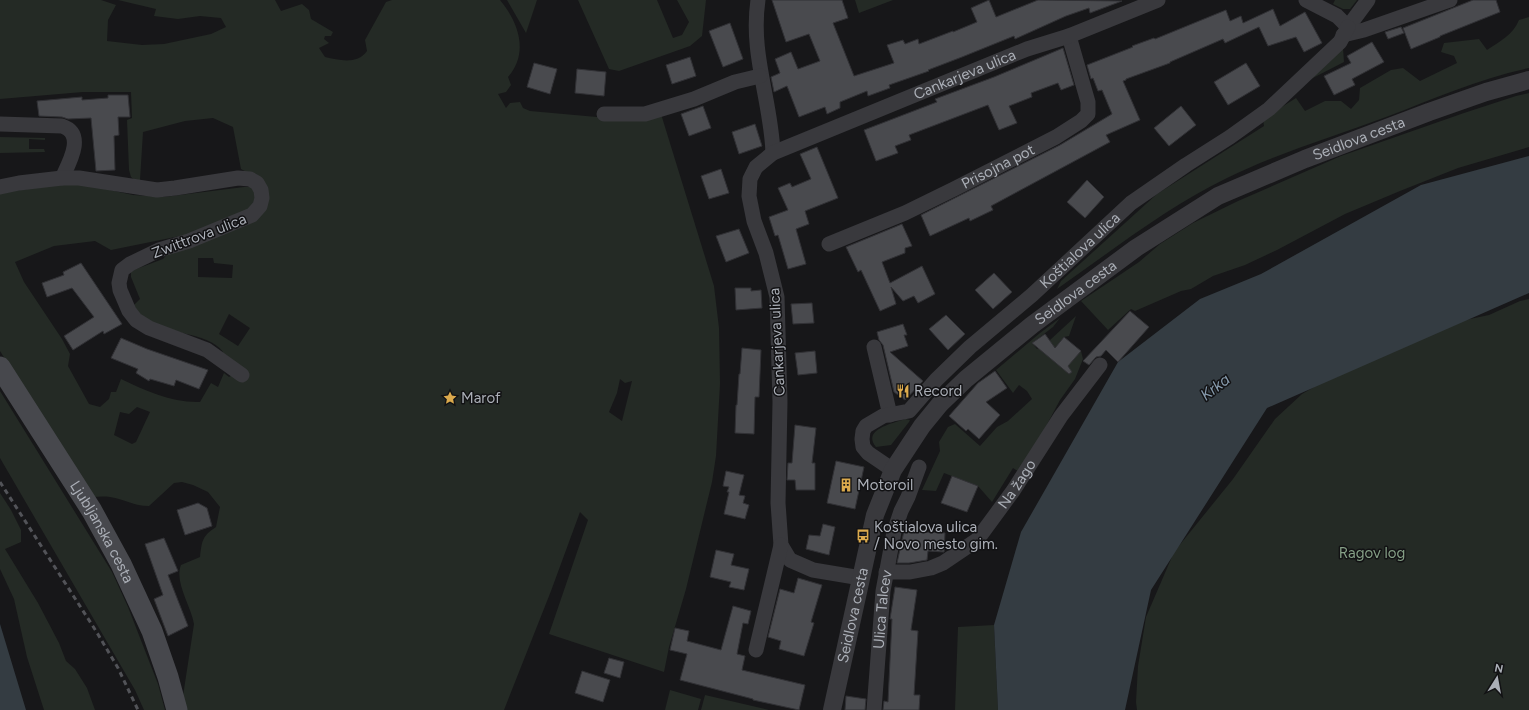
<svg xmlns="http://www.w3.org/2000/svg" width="1529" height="710" viewBox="0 0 1529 710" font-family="Figtree,sans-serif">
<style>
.green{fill:#242a25;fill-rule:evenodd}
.water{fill:#343c42}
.building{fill:#494a4e;stroke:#313135}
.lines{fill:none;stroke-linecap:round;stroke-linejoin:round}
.minor{stroke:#39393d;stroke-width:15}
.tertiary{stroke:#39393d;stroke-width:18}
.secondary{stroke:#47484d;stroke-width:21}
.rail{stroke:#525358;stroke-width:3;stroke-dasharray:5 4;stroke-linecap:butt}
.labels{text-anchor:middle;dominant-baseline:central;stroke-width:3;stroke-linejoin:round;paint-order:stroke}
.street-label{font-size:15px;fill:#abafb7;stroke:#121214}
.poi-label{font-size:15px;fill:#abafb7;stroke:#121214;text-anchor:start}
.park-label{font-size:15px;fill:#859f86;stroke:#121214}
.water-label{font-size:16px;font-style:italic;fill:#879bad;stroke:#121214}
</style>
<rect width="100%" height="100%" fill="#171719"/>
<!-- green -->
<path class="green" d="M0 0H101L116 5 108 20 107 41 142 45 164 44 211 34 226 27 221 18 200 16 178 19 154 16 156 9 118 0H275L281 11 302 4 309 10 311 19 333 32 331 36H325L324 39 329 43 319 48 325 57C339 60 357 65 367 51L365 40 386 2 392 0H500C519 23 529 53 508 77L511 85 506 92 498 94 506 108 510 103 520 102 523 108 530 111 608 118H632L661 114 714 286 719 328 720 384 716 456 712 482 686 589 669 647 664 672 549 634 588 520 580 512 551 591 504 710H185L183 696 194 624C191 606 174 582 181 565L200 557C202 541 202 536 216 527L220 507 208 492 193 485 182 482 174 483 149 506C134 506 124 499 110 497 103 496 97 497 91 497L0 351V193L68 183 96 187 133 195 164 197 244 187H252L257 191V204L243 215 195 233 111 250 95 241 54 246 15 262 24 282 62 339 70 354 68 366 89 404 100 407 109 399 111 392H116L121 379C146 391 172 403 200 402L211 383 218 387 224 373 229 377 237 371 222 358 223 352C208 331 164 335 143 319 139 316 136 311 132 307L140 299 131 277V271L163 259 169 252 220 235 257 216 266 204 267 197 263 181 241 169 233 127 213 118 185 121 143 132 140 180 137 182 131 177 129 170 127 120 132 118 131 92H83L0 99ZM198 258H213L214 263 233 265 232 278 198 277ZM229 314 250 328 238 346 219 334ZM620 379 625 383 632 381 622 421 609 412 617 393ZM137 407 150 412 136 442 132 444 114 435 120 412 129 414Z
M507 0H537L526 33Z
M578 0H657L673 38 682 35 689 22 677 0H706L702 36 690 46 619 71 609 69Z
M855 0H893L859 13Z
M1335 0H1357L1350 9H1343L1333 4Z
M1529 17V68C1480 78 1433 99 1386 117 1333 137 1278 153 1227 178 1167 207 1113 250 1057 289L1061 281 1157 194 1264 126 1263 119 1296 98 1305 111 1325 101H1341L1351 109 1359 100 1360 88 1391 70 1403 68 1420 81 1457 63 1454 56 1441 52 1444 43 1479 39 1487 50C1500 41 1513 35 1519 20Z
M1343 48 1344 62 1305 82Z
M1529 93V147L1458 168 1400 191 1345 214 1277 250 1245 265 1213 276 1191 289 1181 291 1135 311 1131 309 1108 330 1081 301 1139 262 1160 244 1193 223 1238 201 1341 156 1464 113 1516 96Z
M0 137 45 138V140L29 139V149H44L45 152 0 153Z
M1529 299V710H1137L1136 702 1138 666 1146 617 1174 552 1233 479 1275 419 1302 394 1345 369 1451 323 1489 315 1520 301Z
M1076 316 1069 336 1064 337 1048 356 1064 370 1081 351 1083 359 1075 379 1060 400 1021 473 1013 468 992 502 978 486 944 473 936 491 922 490 940 451 939 442 948 427 955 424 980 446 997 427 1008 421 1032 399 1027 391 1019 385 1013 393 996 370 1040 333 1060 318 1053 327 1032 343 1037 349 1050 340Z
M0 391 112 572 128 607 158 684 165 710H144L135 690 0 458Z
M905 419 910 420 909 422 891 445 876 447C861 429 895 423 905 419Z
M0 493 11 510 21 530V542L5 549 38 603 59 643 66 661 75 669 87 688 95 710H44L27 657 14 599 0 569Z
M994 625 998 710H955L958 627Z
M670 690 701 699 698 710H665Z
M705 695 769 710H701Z"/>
<!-- water -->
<path class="water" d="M1529 156V293L1267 408 1151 590 1125 710H998L994 625 1021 532 1118 362 1200 299 1261 274 1421 185Z
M0 624 26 710H0Z"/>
<!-- building -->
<path class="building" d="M772 0H842L848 18 833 23 854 76 894 63 887 45 903 40 905 44 918 39 919 44 953 31V32L977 22 971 8 989 0 996 17 1038 0 1122 1 1090 13 1089 8 1066 16 1015 39 1014 36 962 57 928 70 929 71 889 85 890 88 868 96 867 91 840 102V108L827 114 825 107 799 117 787 86 774 92 771 77 780 73 775 59 791 52 798 69 820 61 809 34 786 42Z
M1473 0H1496L1500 12 1440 36V37L1411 49 1403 28Z
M1273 9 1280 26 1305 12 1322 43 1304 52 1296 37 1268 46 1259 27 1225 43 1223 39 1170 62V63L1126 79V80L1123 81 1140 120 1106 135 1110 142 991 206 993 210 970 221 969 218 930 236 921 215 1060 145 1112 114 1102 90 1098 91 1093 78 1091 79 1087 65 1133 47 1132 46 1154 38 1155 39 1226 10 1230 21 1241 16 1243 23Z
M730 23 743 59 723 67 709 31Z
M1401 27 1404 33 1388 39 1385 32Z
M1372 42 1384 62 1352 79 1355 85 1334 95 1324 76 1351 63 1347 56Z
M1063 48 1074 85 1061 90 1058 83 1031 93 1032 97 1009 106 1017 123 999 130 988 105 909 135 911 140 895 146 898 153 876 161 864 130 937 102 935 99 994 77Z
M690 57 696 76 672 84 666 65Z
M534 63 557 69 550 94 527 87Z
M1246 63 1260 86 1228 105 1214 82Z
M577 69 606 72 604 96 575 93Z
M108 95H128L130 117H118L119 135 114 136 115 170 96 171 91 118 68 119 62 117 39 116 37 101 82 97V100L108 98Z
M703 106 711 128 689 136 681 114Z
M1181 106 1196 125 1169 146 1154 128Z
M755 124 762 146 739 154 732 132Z
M817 147 838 198 805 211 809 224 796 229 806 264 788 269 778 235 775 236 769 217 788 210 778 188 790 183 792 187 811 179 800 154Z
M721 169 729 193 709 199 701 176Z
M1087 180 1104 197 1085 218 1067 202Z
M902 224 912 246 905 248V253L882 262 890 283 922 266 935 294 918 303 914 296 903 301 891 287 896 304 880 311 861 270 858 272 846 247Z
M739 229 749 253 726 262 716 236Z
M81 263 122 324 104 334 103 331 73 350 64 336 94 317 72 288 47 297 42 283 64 275 63 272Z
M994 273 1012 292 993 309 975 290Z
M735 288H751V291L761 290 762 308 736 310Z
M812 303 814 323 793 324 791 304Z
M1130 311 1149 327 1118 362 1106 350 1101 356 1096 357 1089 365 1083 361Z
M946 315 965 334 948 350 929 329Z
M903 324 907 335H904L908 346 890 352 923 381 905 400 894 392 883 345 879 340 877 332Z
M1045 334 1055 348 1064 337 1081 351 1068 366 1072 372 1069 374 1032 343Z
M121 338 147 349 208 370 199 389 176 380 174 386 150 379 149 381 136 373 138 369 111 358Z
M742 348 761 350 759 397H755L754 434 735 433 736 405H737L739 374H740Z
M815 351 817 373 798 375 795 353Z
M995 371 1007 388 986 402 1000 415 979 439 968 429 966 431 949 416 978 383Z
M795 425 816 428 812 463H815V490H796L795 480H787L788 463H792Z
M836 461 864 467 855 509 827 503Z
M726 471 744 475 739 495 745 496 743 503 749 505 745 519 724 514 729 492H727L729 487 723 486Z
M952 476 978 486 967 512 941 503Z
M198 503 207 508 212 526 185 535 177 510Z
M823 524 835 527 829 555 806 549 809 535 820 536Z
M904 531 945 533 944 552 928 551 927 560 909 563H897Z
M164 538 178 571 168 575 188 626 168 636 154 599 163 595 145 544Z
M716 550 734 554 731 565 749 569 744 590 729 587 731 582 710 577Z
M798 578 822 585 811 622 814 623 804 656 779 649 781 641 768 637 780 589 794 593Z
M895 587 917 590 911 630 918 631 914 695H920L919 710H883L884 701 888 702 892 619H890Z
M733 606 751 611 748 624 743 623 737 654 745 656 742 670 805 685 799 710 753 700V699L680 680 687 654 670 650 675 628 689 631 687 641 721 650Z
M609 658 624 662 620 678 604 673Z
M582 671 610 680 603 702 575 693Z
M846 696 866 699 865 710H845Z"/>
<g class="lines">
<!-- minor -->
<g class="minor">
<path d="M758 0C750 54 771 100 773 153"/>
<path d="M1306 0 1337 16 1348 27 1368 0"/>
<path d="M1343 35 1364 30 1450 0"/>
<path d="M604 114H645L694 99 735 82 760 76"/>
<path d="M0 124 62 126C86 134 69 163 62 178"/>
<path d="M0 187 19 183 62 178H79L157 190 175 188 238 178 250 179 257 183 261 190 262 198 260 206 252 215 189 241 159 250 130 264 122 270 119 283 120 290 129 311 136 320 149 328 207 350 242 375"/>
<path id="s1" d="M829 244 905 213 954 189 1056 137 1081 121 1088 114V102L1069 36"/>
<path d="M874 347 890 415"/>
<path id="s2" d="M893 470 868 453 863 447 862 439 863 431 866 426 883 416 909 411 936 380 970 347 1032 295 1131 203 1186 165 1230 137 1269 109 1340 42 1348 27"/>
<path id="s3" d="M886 572H910L931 568 943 563 977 540 1013 491 1061 416 1100 365"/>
<path id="s4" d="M861 578 813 570 790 560 781 545 778 503 780 402 777 297 766 253 754 221 749 196 750 179 756 167 773 153 1027 49 1069 36 1158 0"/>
<path d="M756 650 781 545"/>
<path id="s5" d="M874 710 883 591 894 532 901 511 908 497 919 467"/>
</g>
<!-- tertiary -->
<path class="tertiary" id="s6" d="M832 710 875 515 893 470 922 426 940 404 966 379 1032 325 1136 248 1218 196 1305 159 1429 112 1486 92 1529 80"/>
<!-- secondary -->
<path class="secondary" id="s7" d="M0 367 92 511 121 564 152 631 168 677 177 710"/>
<!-- rail -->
<path class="rail" d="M0 482 96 631 118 668 138 710"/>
</g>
<!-- icons -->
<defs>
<g id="restaurant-bare" transform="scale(1.08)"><path d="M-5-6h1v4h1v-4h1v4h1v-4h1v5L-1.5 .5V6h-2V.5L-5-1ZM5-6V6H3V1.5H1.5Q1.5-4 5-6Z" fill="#dbaa4d" stroke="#121214" stroke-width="2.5" paint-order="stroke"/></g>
<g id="sight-bare" transform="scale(1.08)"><path d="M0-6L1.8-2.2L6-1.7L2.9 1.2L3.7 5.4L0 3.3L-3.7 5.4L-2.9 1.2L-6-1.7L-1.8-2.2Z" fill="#dbaa4d" stroke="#121214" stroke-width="2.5" paint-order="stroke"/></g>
<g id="building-bare" transform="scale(1.08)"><path d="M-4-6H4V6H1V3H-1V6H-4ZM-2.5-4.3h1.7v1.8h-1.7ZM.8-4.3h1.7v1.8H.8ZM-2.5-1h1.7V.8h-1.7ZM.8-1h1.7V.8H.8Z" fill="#dbaa4d" stroke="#121214" stroke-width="2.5" paint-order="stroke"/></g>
<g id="bus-bare" transform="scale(1.08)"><path d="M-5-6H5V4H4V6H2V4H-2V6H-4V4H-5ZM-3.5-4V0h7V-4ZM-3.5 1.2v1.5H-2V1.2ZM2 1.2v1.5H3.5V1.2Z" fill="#dbaa4d" stroke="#121214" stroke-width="2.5" paint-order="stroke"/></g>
</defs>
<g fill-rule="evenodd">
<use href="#restaurant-bare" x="903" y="391"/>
<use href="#sight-bare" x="450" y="398"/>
<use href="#building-bare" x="846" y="485"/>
<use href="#bus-bare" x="863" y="536"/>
</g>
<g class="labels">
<!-- street labels -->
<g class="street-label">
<text stroke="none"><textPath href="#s4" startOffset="704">Cankarjeva ulica</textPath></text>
<text stroke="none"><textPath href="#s6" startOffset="829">Seidlova cesta</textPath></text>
<text stroke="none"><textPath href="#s1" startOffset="186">Prisojna pot</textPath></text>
<text transform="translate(199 236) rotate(-21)">Zwittrova ulica</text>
<text stroke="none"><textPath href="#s2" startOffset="341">Koštialova ulica</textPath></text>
<text stroke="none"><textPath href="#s6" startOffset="505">Seidlova cesta</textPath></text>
<text transform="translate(777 342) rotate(-93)">Cankarjeva ulica</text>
<text stroke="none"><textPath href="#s3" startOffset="168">Na žago</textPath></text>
<text stroke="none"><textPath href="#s7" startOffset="194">Ljubljanska cesta</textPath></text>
<text stroke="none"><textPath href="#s5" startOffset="101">Ulica Talcev</textPath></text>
<text stroke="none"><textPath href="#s6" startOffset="97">Seidlova cesta</textPath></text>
</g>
<!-- poi labels -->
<g class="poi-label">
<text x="914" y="391">Record</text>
<text x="461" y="398">Marof</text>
<text x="857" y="485">Motoroil</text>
<text x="874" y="527">Koštialova ulica<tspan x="874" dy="17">/ Novo mesto gim.</tspan></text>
</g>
<!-- park labels -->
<g class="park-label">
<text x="1372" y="553">Ragov log</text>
</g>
<!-- water labels -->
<g class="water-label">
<text transform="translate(1215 387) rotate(-38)">Krka</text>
</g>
</g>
<!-- north arrow -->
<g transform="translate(1497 678) rotate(11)" stroke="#121214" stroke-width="3" paint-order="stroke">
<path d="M0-3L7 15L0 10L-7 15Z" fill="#abafb7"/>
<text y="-6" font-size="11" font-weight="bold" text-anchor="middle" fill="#abafb7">N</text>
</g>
</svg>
